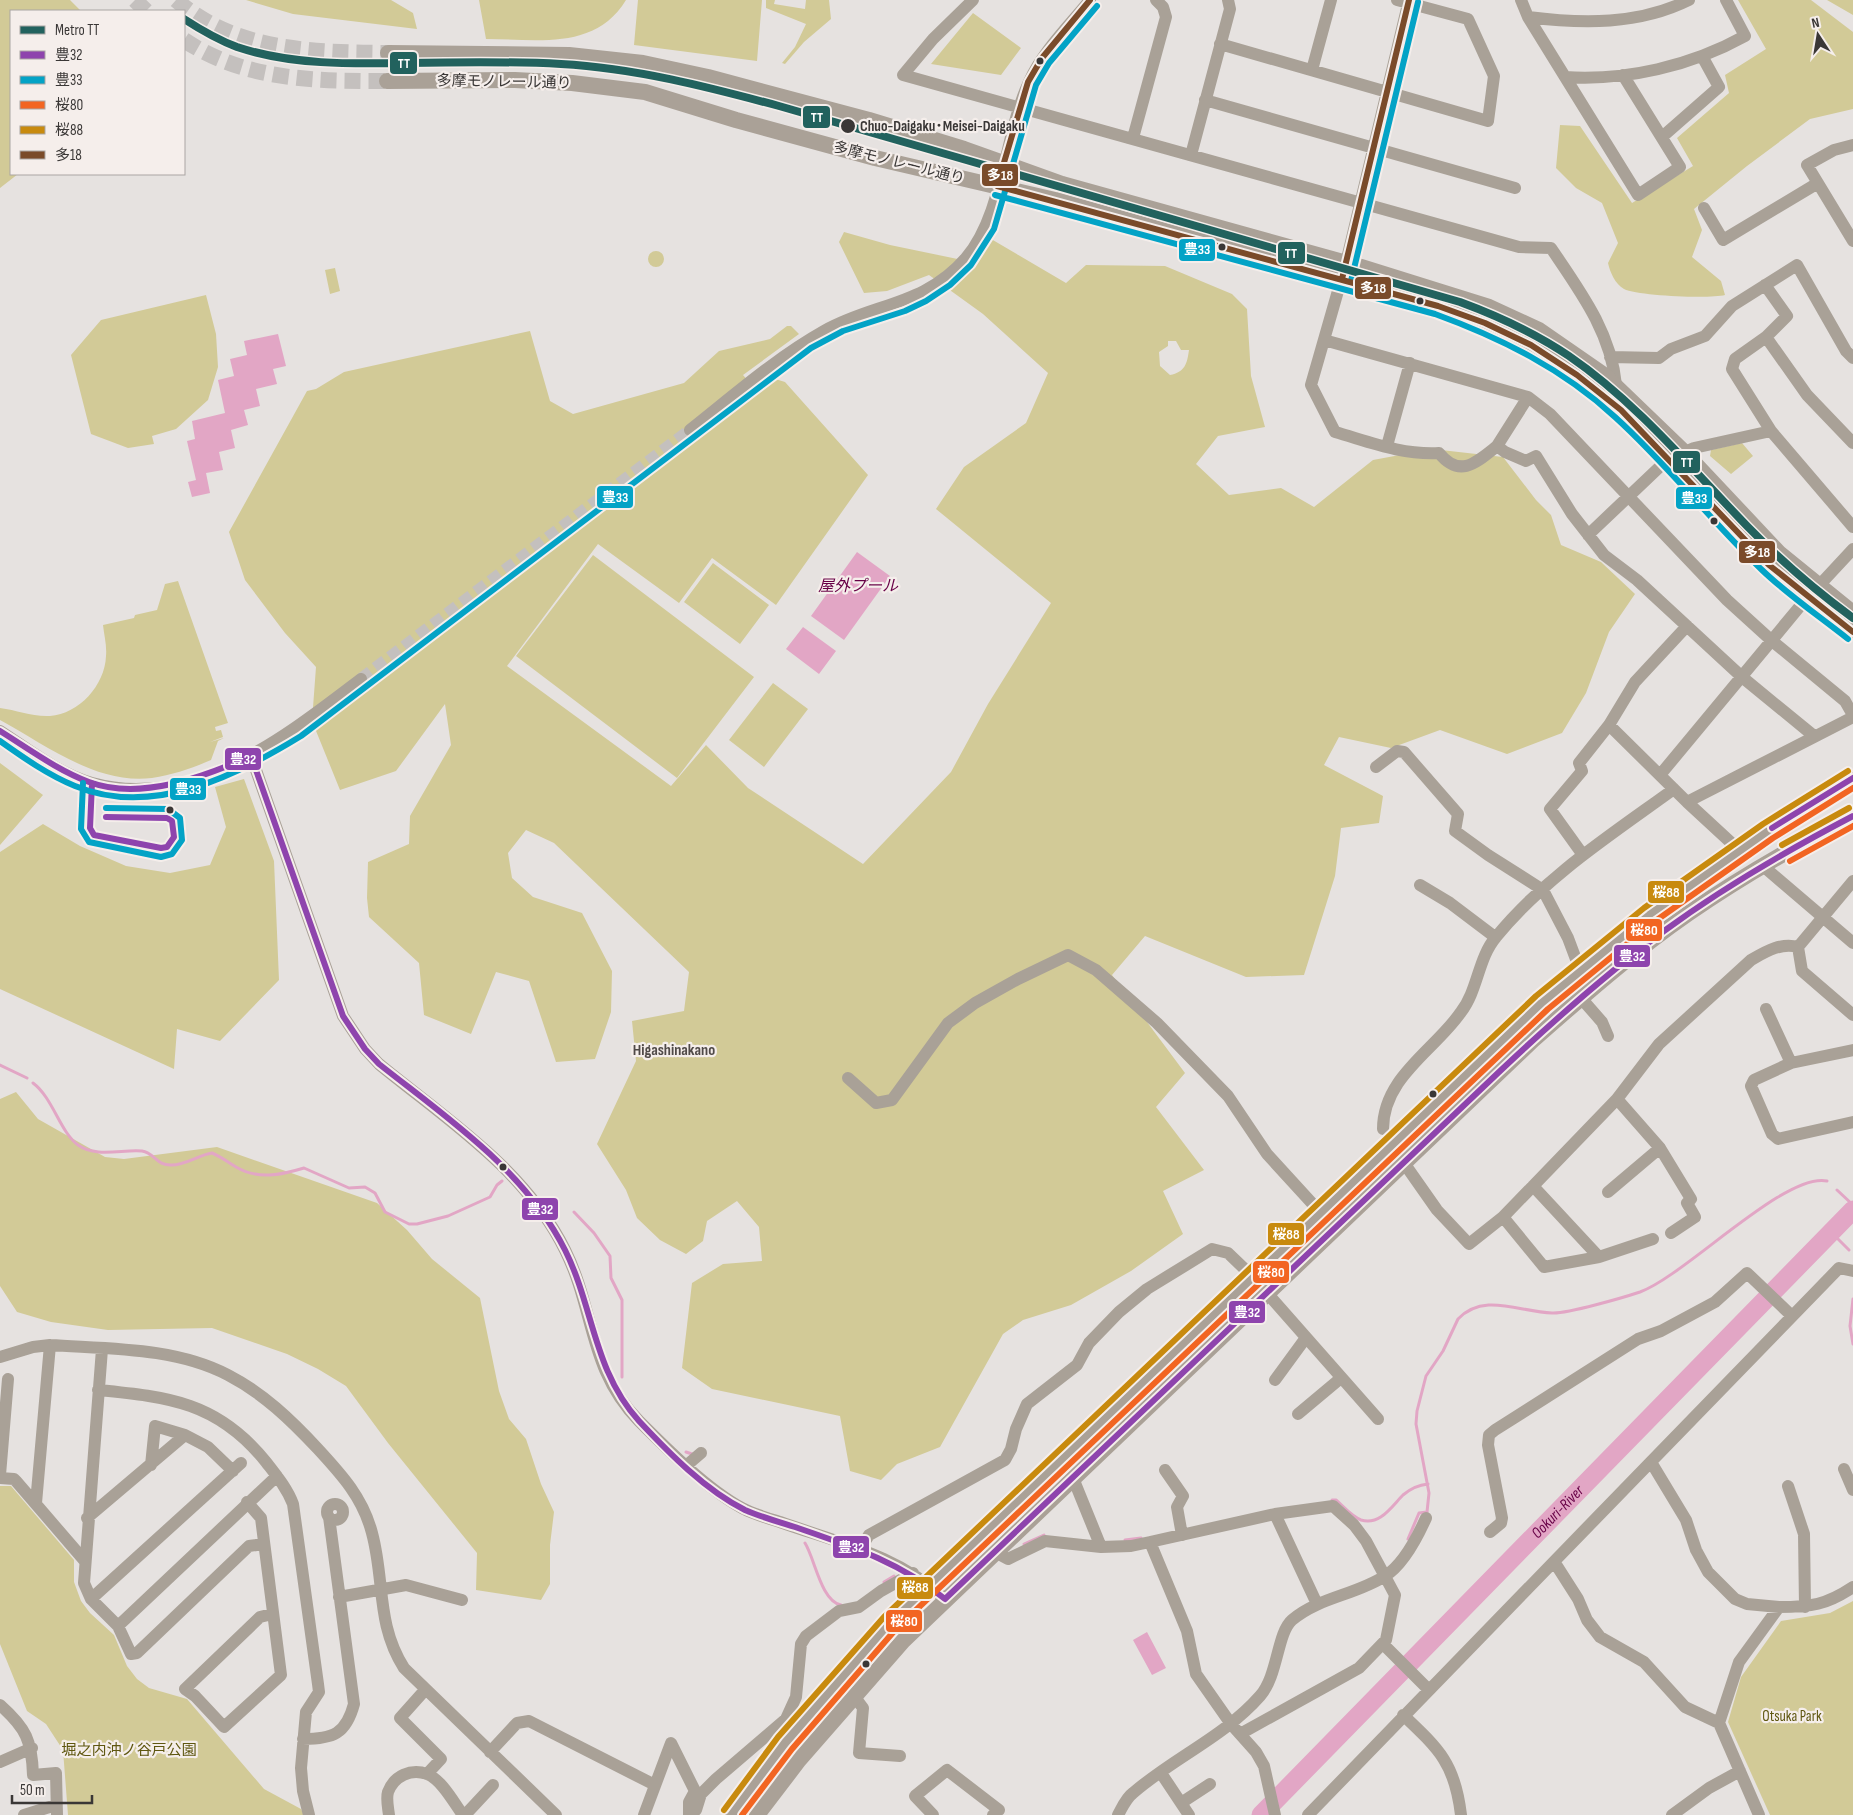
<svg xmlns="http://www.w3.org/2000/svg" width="1853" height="1815" viewBox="0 0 1853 1815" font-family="'Sofia Sans Condensed','Noto Sans JP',sans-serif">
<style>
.green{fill:#d2ca97;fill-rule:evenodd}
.water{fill:#e2a6c5}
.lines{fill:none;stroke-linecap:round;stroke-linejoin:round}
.stream{stroke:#e2a6c5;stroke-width:3}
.river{stroke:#e2a6c5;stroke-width:19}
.minor-tunnel{stroke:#c4c0be;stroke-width:12;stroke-dasharray:12 6;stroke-linecap:butt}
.major-tunnel{stroke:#c4c0be;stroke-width:16;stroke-dasharray:16 8;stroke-linecap:butt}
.minor{stroke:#a9a197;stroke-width:12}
.major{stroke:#aaa197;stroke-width:16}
.bus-1-casing{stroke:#f5eeeb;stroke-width:10}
.bus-2-casing{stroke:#f5eeeb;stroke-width:10}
.bus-3-casing{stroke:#f5eeeb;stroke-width:10}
.bus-4-casing{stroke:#f5eeeb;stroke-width:10}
.bus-5-casing{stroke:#f5eeeb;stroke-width:10}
.bus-1{stroke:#8e44ad;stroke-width:6}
.bus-2{stroke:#03a3c6;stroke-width:6}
.bus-3{stroke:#f26522;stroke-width:6}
.bus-4{stroke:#c88a0e;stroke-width:6}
.bus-5{stroke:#7a4b2a;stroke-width:6}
.metro-1-casing{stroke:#f5eeeb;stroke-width:11}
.metro-1{stroke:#22625e;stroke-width:8}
.bus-dot{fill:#3a3736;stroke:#f5eeeb;stroke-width:2}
.labels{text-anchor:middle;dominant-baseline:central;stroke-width:4.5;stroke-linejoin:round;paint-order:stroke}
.street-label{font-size:15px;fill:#3a3736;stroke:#f5eeeb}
.stop-label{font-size:15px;font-weight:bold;fill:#3a3736;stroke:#f5eeeb;text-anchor:start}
.park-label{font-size:15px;fill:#5f5710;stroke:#f5eeeb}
.water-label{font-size:16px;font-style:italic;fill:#670046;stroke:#f5eeeb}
.neighbourhood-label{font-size:16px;font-weight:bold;fill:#504a48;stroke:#f5eeeb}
.line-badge{stroke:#f5eeeb;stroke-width:2}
.badge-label{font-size:14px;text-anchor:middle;font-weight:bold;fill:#fff}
</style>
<rect width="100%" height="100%" fill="#e6e2e0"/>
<!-- green -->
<path class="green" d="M0 0H70L81 11H11V174H18L0 188Z
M246 0H391L413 13 417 29 293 14Z
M479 0H626C595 51 537 39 486 39Z
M638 0H762L757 61 634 45Z
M766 0H775L774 4 805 9 806 0H829L831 19 804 42 785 64 782 63 795 47 806 24 766 8Z
M1738 0H1811L1853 32V109L1810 119 1747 166 1694 209 1702 230 1692 257 1721 281 1725 295C1710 299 1638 296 1624 289 1615 284 1610 272 1608 263L1618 243 1602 203 1576 188 1556 168 1560 125 1580 126 1632 203 1693 166 1677 138 1729 93 1725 75 1766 49Z
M1827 0H1853V15Z
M973 13 1021 48 1001 75 931 64Z
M844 232 890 245 972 262 986 236 1066 283 1086 265 1165 266 1232 294 1247 309 1251 376 1265 427 1218 436 1196 464 1229 495 1281 488 1314 507 1373 460 1432 449 1503 457 1536 500 1551 515 1561 545 1601 562 1635 594 1609 632 1586 693 1562 733 1507 754 1440 730 1391 748 1339 737 1324 765 1383 796 1379 823 1341 828 1335 876 1304 975 1246 977 1145 936 1112 975 1185 1073 1156 1107 1204 1170 1163 1191 1183 1234 1131 1271 1071 1305 1023 1320 1003 1334 940 1447 897 1464 881 1480 850 1471 840 1416 712 1389 682 1368 692 1283 723 1264 762 1261 759 1227 737 1201 707 1221 703 1241 686 1254 660 1240 637 1218 626 1190 597 1144 636 1061 632 1021 684 1011 689 972 554 843 526 830 508 853 512 878 533 897 582 913 612 971 611 1012 595 1059 556 1062 529 981 496 972 471 1034 424 1015 419 963 369 917 367 898 368 862 409 844 410 816 451 745 445 704 396 771 340 790 312 721 316 667 285 633 245 580 229 532 307 391 316 389 344 372 530 331 550 401 573 414 684 383 719 351 770 339 787 326H791L799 334 743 375 756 390 772 378 785 382 868 475 776 605 712 558 679 603 598 544 507 666 671 786 706 745 748 788 863 864 951 772 988 704 1051 603 936 509 964 467 1026 423 1048 373 983 314 929 275 887 291 864 293 839 242ZM1168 341H1176L1181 350H1189C1187 364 1185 372 1170 375L1160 366 1159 352 1168 346Z
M648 259a8 8 0 1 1 16 0a8 8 0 1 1-16 0Z
M335 268 340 291 330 294 325 270Z
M206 295 216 334 218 367 208 400 176 429 152 436 154 444 128 448 91 434 71 355 101 320Z
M1742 443 1753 456 1731 474 1710 456 1711 450Z
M593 555 754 677 677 778 516 656Z
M713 563 769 605 740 644 684 602Z
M178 581 228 723 215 727 216 731 221 730 223 737 210 742 224 738 218 741 211 760C192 768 173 775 152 778 97 785 46 745 0 720V708C17 710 32 717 50 716 79 714 105 685 106 656 107 645 104 635 103 625L134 618 135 615 157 610 165 584Z
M773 683 808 709 764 767 729 740Z
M0 763 43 795 0 845Z
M244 779 274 861 279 980 220 1041 177 1029 174 1069 0 989V852L43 824 80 846 126 866 170 873 210 865 226 827 215 787Z
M16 1092 38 1119 105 1157 124 1159 217 1147 377 1203 407 1230 432 1259 480 1298 499 1391 509 1419 526 1439 541 1484 554 1512 550 1545V1584L541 1600 476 1590 477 1553 388 1443 346 1386 318 1369 287 1354 212 1328 108 1330 51 1322 17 1312 0 1286V1099Z
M0 1486H11L74 1560V1582L81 1601 90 1613 114 1635 127 1666 137 1679 149 1688 187 1699 264 1789 301 1809 304 1815H68L63 1750 46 1724 27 1711 0 1644Z
M1853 1601V1815H1770L1728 1722 1741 1677 1781 1621 1830 1613Z"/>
<!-- water -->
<path class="water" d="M278 334 286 366 273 369 277 384 256 389 260 406 244 410 248 425 231 430 235 448 219 452 223 470 206 473 210 493 192 497 188 482 196 480 187 441 195 439 192 421 225 413 218 380 234 376 230 359 247 355 244 341Z
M857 552 890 576 844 640 811 616Z
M803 627 836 651 819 674 786 649Z
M1147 1632 1166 1668 1152 1675 1133 1640Z"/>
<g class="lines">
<!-- stream -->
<path class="stream" d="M0 1065 27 1078
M33 1083C53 1098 60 1132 78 1145 96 1158 123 1149 142 1151 155 1153 156 1166 172 1165 185 1165 199 1155 212 1153 222 1157 227 1162 236 1167 258 1180 281 1175 304 1168L349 1188 365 1187 375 1193 385 1212 409 1224H417L448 1216 490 1197 497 1185 502 1181
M1837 1190 1853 1205
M574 1212 594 1233 610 1256 611 1278 622 1300V1377
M1831 1232 1849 1250
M1853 1299 1850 1326 1853 1344
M686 1452 695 1455
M1332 1500H1336C1343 1506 1351 1516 1361 1520 1380 1526 1392 1506 1403 1495 1410 1489 1418 1485 1428 1484
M1408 1539 1419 1513 1427 1512 1429 1493 1416 1424 1417 1411 1426 1376 1443 1351 1458 1319C1484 1292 1519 1312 1552 1313 1567 1314 1625 1297 1640 1292 1686 1275 1785 1172 1827 1181
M1125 1540 1141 1538
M805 1543C815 1559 821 1601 841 1605
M1024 1544 1044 1535
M884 1582 894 1576"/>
<!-- river -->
<path class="river" id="s1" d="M1261 1815 1853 1210"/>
<!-- minor-tunnel -->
<path class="minor-tunnel" d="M361 679 690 430"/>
<!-- major-tunnel -->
<path class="major-tunnel" d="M135 0 146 11
M176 0C236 52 313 52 388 53
M184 40C245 81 316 81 387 81"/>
<!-- minor -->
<path class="minor" d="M973 0 933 39 903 75 1519 247 1551 248C1580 291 1611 332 1616 385
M1409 0 1346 263 1311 385 1335 432C1370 442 1402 455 1439 453 1460 479 1477 462 1497 446
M1521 0 1528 17 1638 195 1680 167 1623 75
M1528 17C1582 24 1639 25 1689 0
M1220 44 1488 121 1494 76 1468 19 1397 0
M1312 70 1331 0
M1565 77C1626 81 1691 66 1745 36L1726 0
M1205 100 1515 188
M1662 137 1719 87 1702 56
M1133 138 1166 17 1163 7 1156 0
M1853 145 1834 150 1807 165 1853 241
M1191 155 1230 9 1228 0
M1704 208 1723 240 1818 183
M1765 285 1787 316 1766 337 1735 359 1732 369 1771 431 1853 527
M1766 337 1807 395 1853 443
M1324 340 1528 397 1550 414 1727 600 1771 640 1845 701 1853 715
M1610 357 1659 358 1671 349 1705 336 1732 306 1797 265 1846 351 1853 358
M1528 397 1497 446 1505 452 1526 461 1536 456 1572 514 1604 555 1637 580 1742 677 1814 736
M690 430C733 396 776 358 824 331 873 303 925 306 966 258 1004 213 1004 135 1029 82 1043 51 1069 26 1090 0
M1387 446 1410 363
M1588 535 1668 459 1694 448 1771 431
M1609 725 1687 802 1739 850
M0 731C28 749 59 774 92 783 193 811 286 736 361 679
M251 756 343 1016 365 1049 379 1064C447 1120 525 1169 565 1250 595 1310 588 1369 639 1421 667 1449 707 1489 742 1508 753 1514 767 1518 780 1522 839 1543 898 1555 945 1599
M1376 767 1397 751 1404 752 1458 814 1455 831 1488 855 1543 890 1568 938 1580 970
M1660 775 1801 605 1853 549
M1687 802 1853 717
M1583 855 1550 809 1582 771 1579 763 1609 725 1635 682 1687 626
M1763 866 1853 943
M1420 885 1450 903 1495 937
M1798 947 1802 971 1853 1015
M1581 998 1602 1022 1608 1036
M1766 1009 1791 1063
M1853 1050 1791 1063 1754 1080 1751 1086 1772 1134 1778 1139 1853 1122
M848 1078 876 1103 892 1100 948 1023 975 1003 1018 979 1068 955 1096 970 1157 1023 1228 1096 1267 1154 1320 1212
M1617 1099 1660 1148 1691 1199 1687 1203 1695 1217 1671 1233
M1383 1129C1383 1077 1435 1050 1461 1012 1478 990 1478 958 1496 937 1545 877 1612 834 1674 789
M1404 1163 1437 1210 1469 1244 1503 1217 1617 1099 1659 1044 1751 960C1765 952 1781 942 1798 947L1853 881
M1533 1186 1599 1257
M1608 1192 1660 1148
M1503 1217 1544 1267 1599 1257 1653 1239
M1267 1293 1378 1419
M102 1349 84 1583 91 1599 118 1626 131 1654 137 1653 249 1546 264 1544
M0 1357 33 1347 50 1345C108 1349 175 1347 228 1375 263 1393 291 1420 318 1449 342 1475 363 1498 372 1533 385 1581 376 1624 404 1668L556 1815
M1275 1380 1305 1339
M98 1390C169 1397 218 1402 266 1462 276 1475 287 1488 293 1504L318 1684 319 1692 306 1712 301 1768 303 1791 309 1815
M1298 1414 1341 1378
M1651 1462 1686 1520 1696 1550 1708 1572 1735 1599 1747 1604 1779 1607
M151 1465 155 1426 185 1435
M687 1465 701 1453
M1844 1469 1853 1490
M1165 1470 1183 1496 1177 1507 1182 1535
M0 1475 8 1379
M0 1478 14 1479 16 1481 84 1560
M1073 1478 1101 1547 1131 1546 1150 1542 1187 1631 1196 1674 1231 1724 1256 1752 1264 1766 1275 1815
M1788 1486 1804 1534 1805 1607
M247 1502 261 1518 281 1675 224 1727 195 1696 185 1689 260 1617 272 1614
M36 1503 50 1345
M327 1512a8 8 0 1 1 16 0a8 8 0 1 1-16 0Z
M1275 1514 1317 1604
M87 1518 185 1435 208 1447 233 1471
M1490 1532 1501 1523 1502 1518 1488 1445 1489 1435 1495 1430 1638 1339 1661 1331 1715 1302 1747 1273 1792 1316
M1150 1542 1275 1514 1333 1506 1354 1525 1366 1541 1395 1595 1386 1640 1359 1668 1240 1734
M860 1549 869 1535 1005 1460 1011 1449 1016 1429 1027 1404 1077 1365 1089 1343 1119 1312 1147 1289 1212 1249 1228 1253 1253 1277
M995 1552 1008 1559 1045 1541 1101 1547
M1555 1563 1578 1599 1587 1620 1600 1637 1644 1662 1685 1707 1719 1723
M339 1597 406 1585 462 1600
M91 1599 241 1463
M118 1626 277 1476
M1383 1644 1428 1689
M425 1690 400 1718 441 1759 427 1774
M854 1696 863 1708 859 1753 900 1756
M0 1705C26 1728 32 1741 33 1775L56 1773 57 1815
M1403 1715C1440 1750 1455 1764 1461 1815
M303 1739C333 1739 346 1734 354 1704L329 1517
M490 1752 517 1723 529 1721 655 1785
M0 1762 32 1748
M1161 1773 1189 1815
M1181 1803 1210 1784
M696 1810 701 1794 716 1779 786 1719 796 1697 801 1644 806 1636 839 1611 859 1607 881 1591 913 1573
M24 1815 56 1805
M389 1815C388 1807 386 1799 388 1792 394 1776 411 1768 427 1774 442 1780 454 1803 463 1815
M465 1815 493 1785
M644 1815 671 1743 695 1791 689 1802V1815
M933 1815 915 1796 947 1770 999 1810 993 1815
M1118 1815C1122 1808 1126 1798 1133 1793 1173 1758 1224 1737 1260 1696 1278 1676 1277 1633 1292 1620 1319 1597 1356 1595 1385 1576 1403 1565 1417 1538 1426 1518
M1308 1815 1839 1268 1853 1271
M1672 1815 1709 1788 1740 1771
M1759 1815 1719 1723 1739 1662 1779 1607C1811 1607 1826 1605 1853 1587"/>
<!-- major -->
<path class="major" d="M388 53 569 55 643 63 708 77 869 120 964 149 1062 184 1361 267 1489 307 1539 330 1604 375 1683 451 1779 553 1853 613
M387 81 515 80 572 83 645 92 736 120 875 158 1055 200 1459 313C1507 331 1551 354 1592 385 1622 408 1647 437 1673 464 1730 524 1785 585 1853 632
M731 1815 785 1743 890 1623 1542 1002 1649 915 1768 831 1853 778
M757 1815 799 1760 903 1641 1533 1040C1583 996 1634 951 1689 913 1741 877 1797 845 1853 816"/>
<!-- bus-1 casing -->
<g class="bus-1-casing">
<path id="bus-1" d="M0 731C29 749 57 770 89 782 140 801 204 777 251 756L343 1016 365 1049 379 1064C447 1118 525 1170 565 1250 594 1308 593 1370 639 1421 669 1453 705 1490 745 1510 761 1517 779 1522 795 1527 850 1546 900 1562 945 1599L1499 1072C1552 1022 1606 974 1664 931 1724 887 1788 850 1853 816
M92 783 90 828 94 835 161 848 167 847 174 837 172 821 167 818 106 817
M1772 828 1853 778"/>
</g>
<!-- bus-2 casing -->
<g class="bus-2-casing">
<path id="bus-2" d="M995 195 1435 314C1501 338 1563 369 1615 417 1667 464 1711 521 1762 570 1788 595 1819 616 1848 639
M1351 281 1418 2
M0 741C24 758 48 775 75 786 152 818 236 776 301 736L811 348 843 331 905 311 926 301 950 285 971 265 994 229 1036 85 1049 63 1097 6
M83 783 81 829 89 842 161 857 172 854 182 840 180 818 168 809 106 808"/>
</g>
<!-- bus-3 casing -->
<g class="bus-3-casing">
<path id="bus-3" d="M1790 861 1853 826
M742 1815 792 1749 896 1629 1548 1009 1654 922 1773 838 1853 788"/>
</g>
<!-- bus-4 casing -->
<g class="bus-4-casing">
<path id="bus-4" d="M1782 845 1849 808
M724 1810 778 1737 884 1617 1536 996 1644 908 1763 824 1848 771"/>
</g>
<!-- bus-5 casing -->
<g class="bus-5-casing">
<path id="bus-5" d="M1090 0 1042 58 1028 82 997 186 1438 306 1485 323 1531 345 1577 375 1621 410 1769 565 1853 632
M1342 279 1409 0"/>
</g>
<!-- bus-1 -->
<use href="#bus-1" class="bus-1"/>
<!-- bus-2 -->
<use href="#bus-2" class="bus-2"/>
<!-- bus-3 -->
<use href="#bus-3" class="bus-3"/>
<!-- bus-4 -->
<use href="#bus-4" class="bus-4"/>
<!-- bus-5 -->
<use href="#bus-5" class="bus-5"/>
<!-- metro-1 casing -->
<g class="metro-1-casing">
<path id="metro-1" d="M184 19C201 30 218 40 237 47 291 65 350 64 406 63 457 62 509 61 561 64 635 68 708 87 779 106L1460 302C1498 316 1535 333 1569 356 1636 402 1690 467 1747 526 1780 560 1815 590 1853 618"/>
</g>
<!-- metro-1 -->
<use href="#metro-1" class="metro-1"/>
</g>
<!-- markers -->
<g class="bus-dot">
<circle cx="1040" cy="61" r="4.5"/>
<circle cx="848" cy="126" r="8"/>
<circle cx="1222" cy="247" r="4.5"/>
<circle cx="1420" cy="301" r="4.5"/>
<circle cx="1714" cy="521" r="4.5"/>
<circle cx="170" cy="810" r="4.5"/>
<circle cx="1433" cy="1094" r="4.5"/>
<circle cx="503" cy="1167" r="4.5"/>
<circle cx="866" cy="1664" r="4.5"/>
</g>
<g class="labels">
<!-- street labels -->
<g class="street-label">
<text transform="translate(504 82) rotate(1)">多摩モノレール通り</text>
<text transform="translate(899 163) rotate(14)">多摩モノレール通り</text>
</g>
<!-- stop labels -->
<g class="stop-label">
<text x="860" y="126">Chuo-Daigaku･Meisei-Daigaku</text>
</g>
<!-- park labels -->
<g class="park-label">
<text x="1792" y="1716">Otsuka Park</text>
<text x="129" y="1750">堀之内沖ノ谷戸公園</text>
</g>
<!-- water labels -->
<g class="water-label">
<text x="858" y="586">屋外プール</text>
<text stroke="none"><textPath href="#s1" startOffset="424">Ookuri-River</textPath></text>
</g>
<!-- neighbourhood labels -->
<g class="neighbourhood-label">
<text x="674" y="1050">Higashinakano</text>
</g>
</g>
<g class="line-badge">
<rect x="389" y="51" width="29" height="24" rx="5" fill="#22625e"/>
<rect x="802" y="105" width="29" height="24" rx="5" fill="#22625e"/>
<rect x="981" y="163" width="38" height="24" rx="5" fill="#7a4b2a"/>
<rect x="1178" y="238" width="38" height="24" rx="5" fill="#03a3c6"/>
<rect x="1277" y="241" width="29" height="24" rx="5" fill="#22625e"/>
<rect x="1354" y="276" width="38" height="24" rx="5" fill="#7a4b2a"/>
<rect x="1672" y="450" width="29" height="24" rx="5" fill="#22625e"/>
<rect x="596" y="485" width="38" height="24" rx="5" fill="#03a3c6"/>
<rect x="1675" y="486" width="38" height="24" rx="5" fill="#03a3c6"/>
<rect x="1738" y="540" width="38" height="24" rx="5" fill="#7a4b2a"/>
<rect x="224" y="747" width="38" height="24" rx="5" fill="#8e44ad"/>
<rect x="169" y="777" width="38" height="24" rx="5" fill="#03a3c6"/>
<rect x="1647" y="880" width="38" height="24" rx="5" fill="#c88a0e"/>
<rect x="1625" y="918" width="38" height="24" rx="5" fill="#f26522"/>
<rect x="1613" y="944" width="38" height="24" rx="5" fill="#8e44ad"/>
<rect x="521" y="1197" width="38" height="24" rx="5" fill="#8e44ad"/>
<rect x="1267" y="1222" width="38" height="24" rx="5" fill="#c88a0e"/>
<rect x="1252" y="1260" width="38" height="24" rx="5" fill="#f26522"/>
<rect x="1228" y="1300" width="38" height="24" rx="5" fill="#8e44ad"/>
<rect x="832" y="1535" width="38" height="24" rx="5" fill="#8e44ad"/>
<rect x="896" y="1576" width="38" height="24" rx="5" fill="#c88a0e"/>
<rect x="885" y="1609" width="38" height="24" rx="5" fill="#f26522"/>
</g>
<g class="badge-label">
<text x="404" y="68">TT</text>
<text x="817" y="122">TT</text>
<text x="1000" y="180">多18</text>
<text x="1197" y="254">豊33</text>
<text x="1291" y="258">TT</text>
<text x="1373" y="293">多18</text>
<text x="1687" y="467">TT</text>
<text x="615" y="502">豊33</text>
<text x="1694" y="503">豊33</text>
<text x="1757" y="557">多18</text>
<text x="243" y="764">豊32</text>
<text x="188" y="794">豊33</text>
<text x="1666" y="897">桜88</text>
<text x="1644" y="935">桜80</text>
<text x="1632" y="961">豊32</text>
<text x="540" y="1214">豊32</text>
<text x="1286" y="1239">桜88</text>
<text x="1271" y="1277">桜80</text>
<text x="1247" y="1317">豊32</text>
<text x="851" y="1552">豊32</text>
<text x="915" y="1592">桜88</text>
<text x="904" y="1626">桜80</text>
</g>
<!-- legend -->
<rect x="10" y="10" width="175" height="165" fill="#f5eeeb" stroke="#aaa5a3"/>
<rect x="20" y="26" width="25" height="8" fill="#22625e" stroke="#aaa5a3"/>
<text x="55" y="35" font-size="15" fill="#3a3736">Metro TT</text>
<rect x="20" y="51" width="25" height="8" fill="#8e44ad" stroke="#aaa5a3"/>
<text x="55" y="60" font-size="15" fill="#3a3736">豊32</text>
<rect x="20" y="76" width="25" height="8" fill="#03a3c6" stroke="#aaa5a3"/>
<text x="55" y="85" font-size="15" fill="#3a3736">豊33</text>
<rect x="20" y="101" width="25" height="8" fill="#f26522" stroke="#aaa5a3"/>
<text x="55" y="110" font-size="15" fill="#3a3736">桜80</text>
<rect x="20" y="126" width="25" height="8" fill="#c88a0e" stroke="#aaa5a3"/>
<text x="55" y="135" font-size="15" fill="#3a3736">桜88</text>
<rect x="20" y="151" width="25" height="8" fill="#7a4b2a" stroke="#aaa5a3"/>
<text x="55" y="160" font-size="15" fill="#3a3736">多18</text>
<!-- north arrow -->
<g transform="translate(1818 35) rotate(348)" stroke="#f5eeeb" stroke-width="4" paint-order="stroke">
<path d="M0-4L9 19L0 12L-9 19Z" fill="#3a3736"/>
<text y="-8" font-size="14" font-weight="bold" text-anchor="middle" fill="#3a3736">N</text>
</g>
<!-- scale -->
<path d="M12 1795v8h80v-8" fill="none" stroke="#3a3736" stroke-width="2.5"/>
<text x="20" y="1795" font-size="15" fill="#3a3736" stroke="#f5eeeb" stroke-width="4" paint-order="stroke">50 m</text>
</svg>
